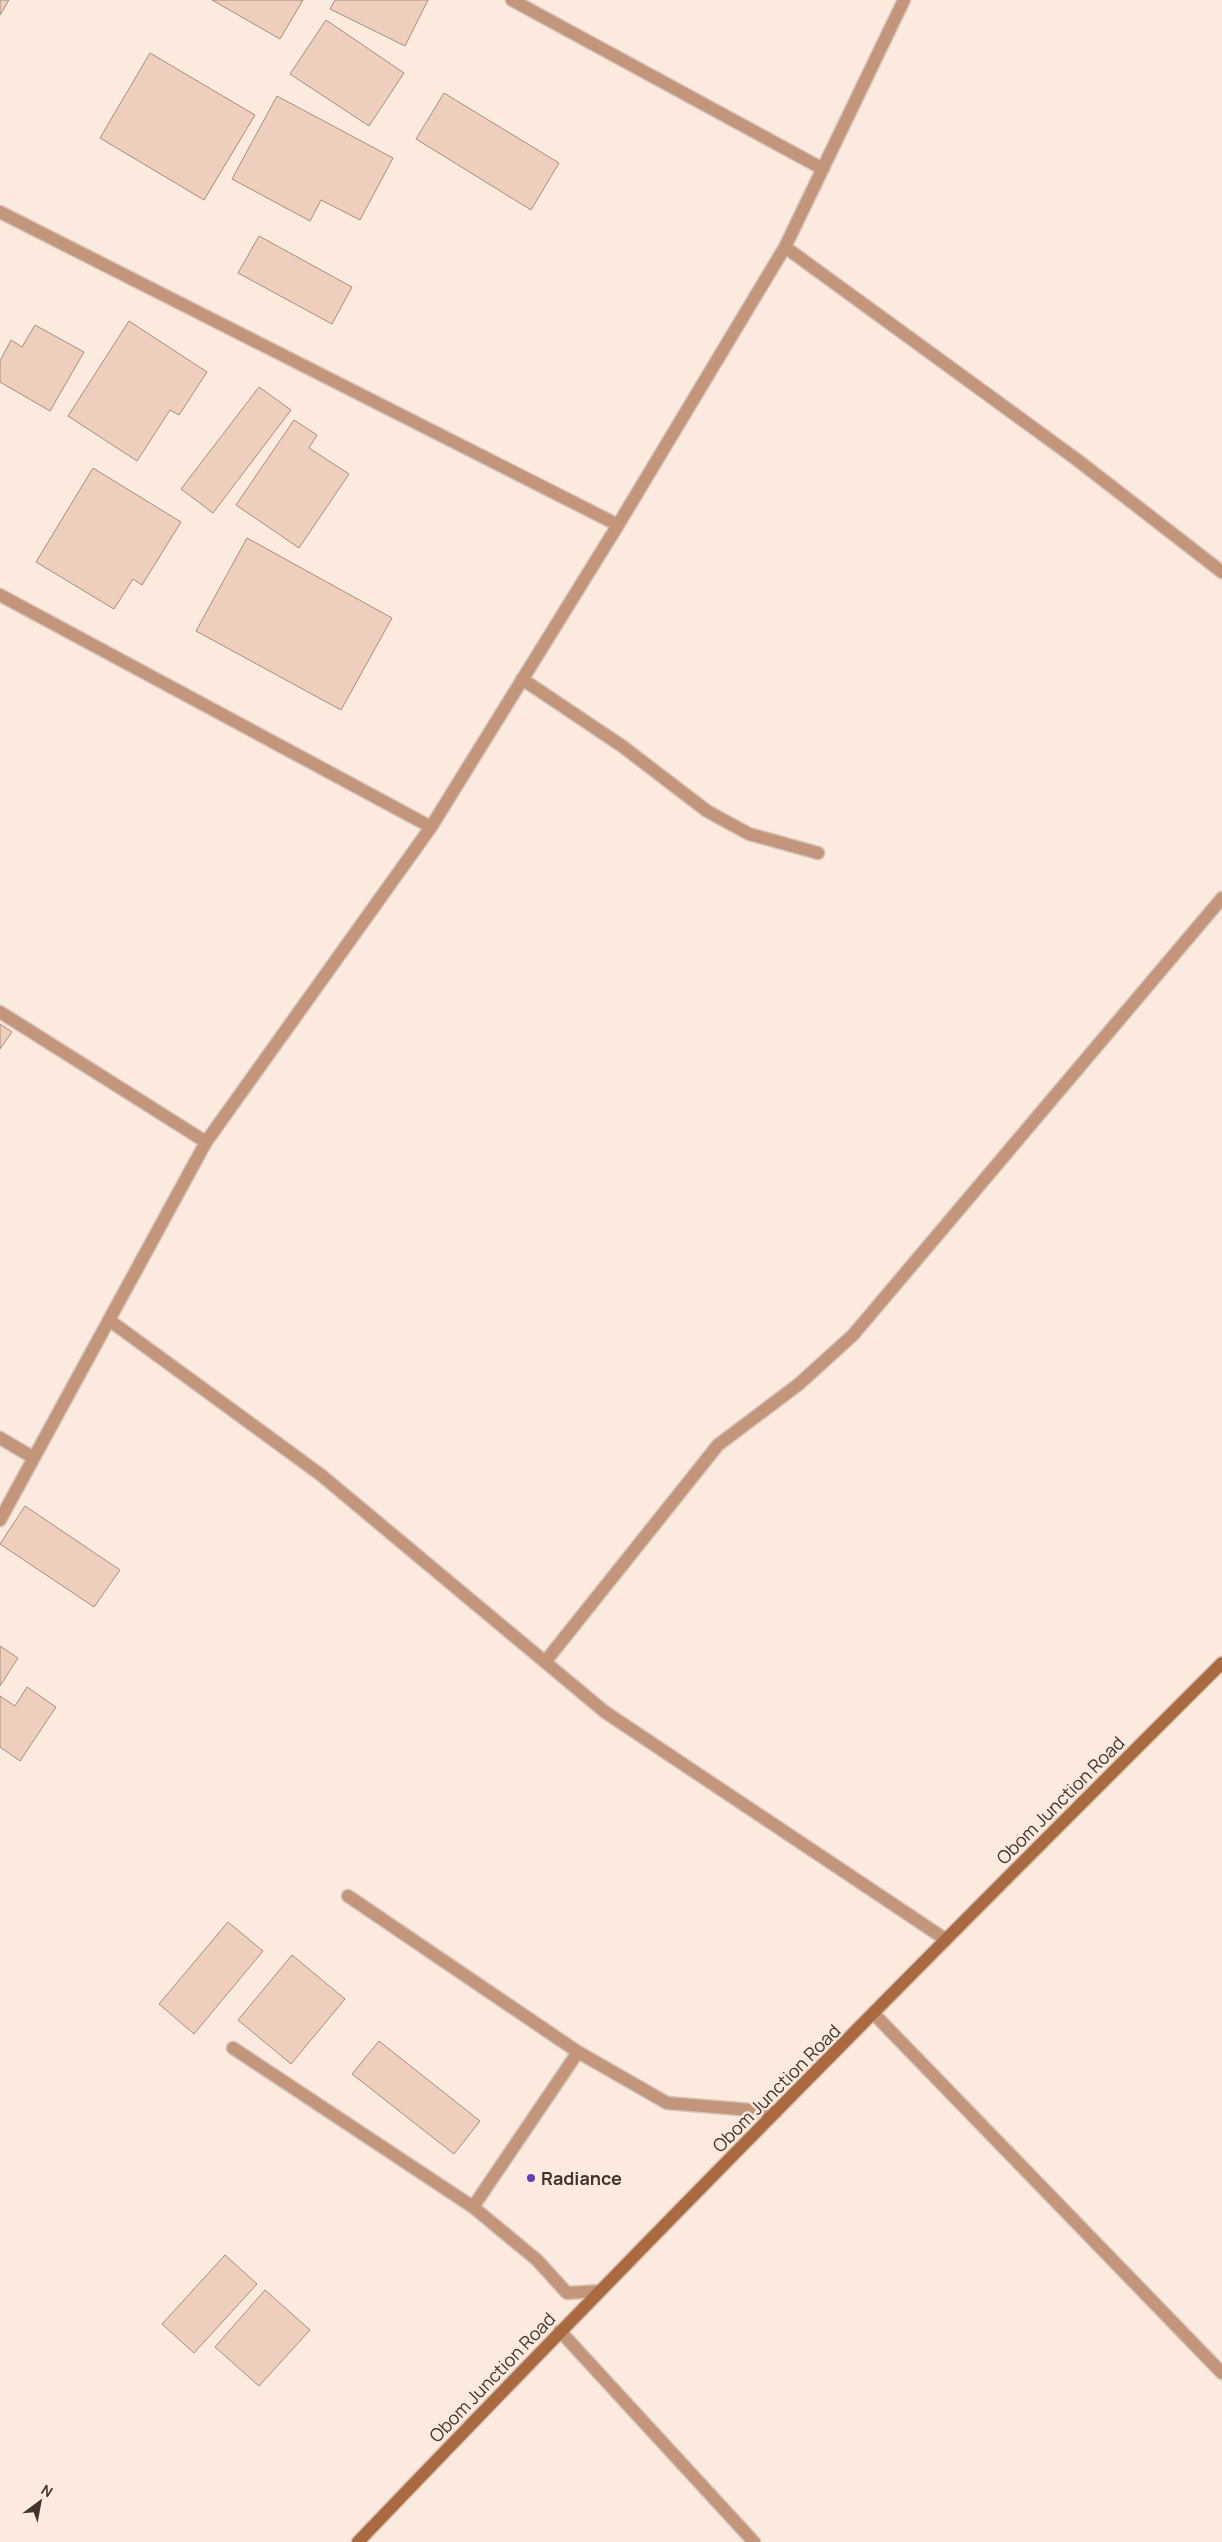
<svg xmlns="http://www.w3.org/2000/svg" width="1222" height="2542" viewBox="0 0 1222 2542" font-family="Manrope,sans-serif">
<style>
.building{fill:#eecfbd;stroke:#a98c7b}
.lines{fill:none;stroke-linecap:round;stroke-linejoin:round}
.service-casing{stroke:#d7c6bb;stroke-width:15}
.minor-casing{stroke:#d7c6bb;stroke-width:15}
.secondary-casing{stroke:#d7c6bb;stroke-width:15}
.service{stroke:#c3957b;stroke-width:12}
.minor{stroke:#c3957b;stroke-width:12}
.secondary{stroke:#ab6940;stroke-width:12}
.poi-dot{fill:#5e3fb7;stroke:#fdeadf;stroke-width:2}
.labels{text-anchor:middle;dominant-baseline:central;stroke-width:5;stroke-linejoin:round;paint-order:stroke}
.street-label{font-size:18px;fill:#40342d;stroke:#fdeadf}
.poi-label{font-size:18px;font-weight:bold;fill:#40342d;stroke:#fdeadf;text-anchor:start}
</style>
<rect width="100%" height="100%" fill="#fdeadf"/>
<!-- building -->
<path class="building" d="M0 0H9L0 15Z
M212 0H303L280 39Z
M335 0H428L405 46 330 9Z
M326 20 404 73 369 126 290 74Z
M150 53 255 115 204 200 100 138Z
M444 93 559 163 531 210 416 139Z
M277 96 393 158 360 220 321 200 310 221 232 179Z
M259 236 352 287 332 324 238 273Z
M129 321 207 372 179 415 170 410 137 461 68 416Z
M35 325 84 352 50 411 0 382V361L11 340 22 347Z
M259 387 291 410 213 513 181 489Z
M294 420 317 435 309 448 349 474 299 548 236 505Z
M93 468 181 522 142 585 133 579 114 609 36 562Z
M247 538 392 618 341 710 196 631Z
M0 1024 12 1032 0 1049Z
M25 1506 120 1570 94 1607 0 1544Z
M0 1646 18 1658 0 1686Z
M27 1687 56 1707 20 1761 0 1747V1696L15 1706Z
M228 1922 263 1951 194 2034 159 2004Z
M292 1955 345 1999 291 2064 238 2020Z
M379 2041 480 2121 454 2154 352 2074Z
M225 2255 257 2284 194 2353 162 2324Z
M265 2290 310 2330 259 2386 215 2347Z"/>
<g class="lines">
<!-- service casing -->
<g class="service-casing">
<path id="service" d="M348 1896 578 2052 667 2103 776 2112
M233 2048 473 2207 537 2260 567 2293 600 2291
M473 2207 578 2052"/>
</g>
<!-- minor casing -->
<g class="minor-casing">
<path id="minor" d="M512 0 823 169
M0 212 618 525
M785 247 1076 459 1222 572
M0 595 431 827
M522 679 622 746 707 811 749 834 818 853
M0 1012 206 1142
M109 1320 321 1475 605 1712 945 1939
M0 1438 34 1458
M0 1520 206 1142 431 827 618 525 785 247 904 0
M545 1662 718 1445 799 1384 853 1335 1222 898
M874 2014 1222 2373
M560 2331 754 2542"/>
</g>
<!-- secondary casing -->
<g class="secondary-casing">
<path id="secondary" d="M358 2542C642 2245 931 1953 1222 1663"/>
</g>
<!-- service -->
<use href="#service" class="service"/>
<!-- minor -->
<use href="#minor" class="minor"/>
<!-- secondary -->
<use href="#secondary" class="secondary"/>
</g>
<!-- markers -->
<circle class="poi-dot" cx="531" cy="2178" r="5"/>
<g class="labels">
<!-- street labels -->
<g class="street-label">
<text transform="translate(1060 1800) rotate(-45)">Obom Junction Road</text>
<text transform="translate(776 2088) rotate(-45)">Obom Junction Road</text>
<text transform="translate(492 2377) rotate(-46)">Obom Junction Road</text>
</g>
<!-- poi labels -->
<g class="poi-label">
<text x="541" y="2178">Radiance</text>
</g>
</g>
<!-- north arrow -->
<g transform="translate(40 2502) rotate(32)" stroke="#fdeadf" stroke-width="4" paint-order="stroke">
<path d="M0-4L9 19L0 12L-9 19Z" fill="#40342d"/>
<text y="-8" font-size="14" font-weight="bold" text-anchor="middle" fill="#40342d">N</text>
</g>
</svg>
